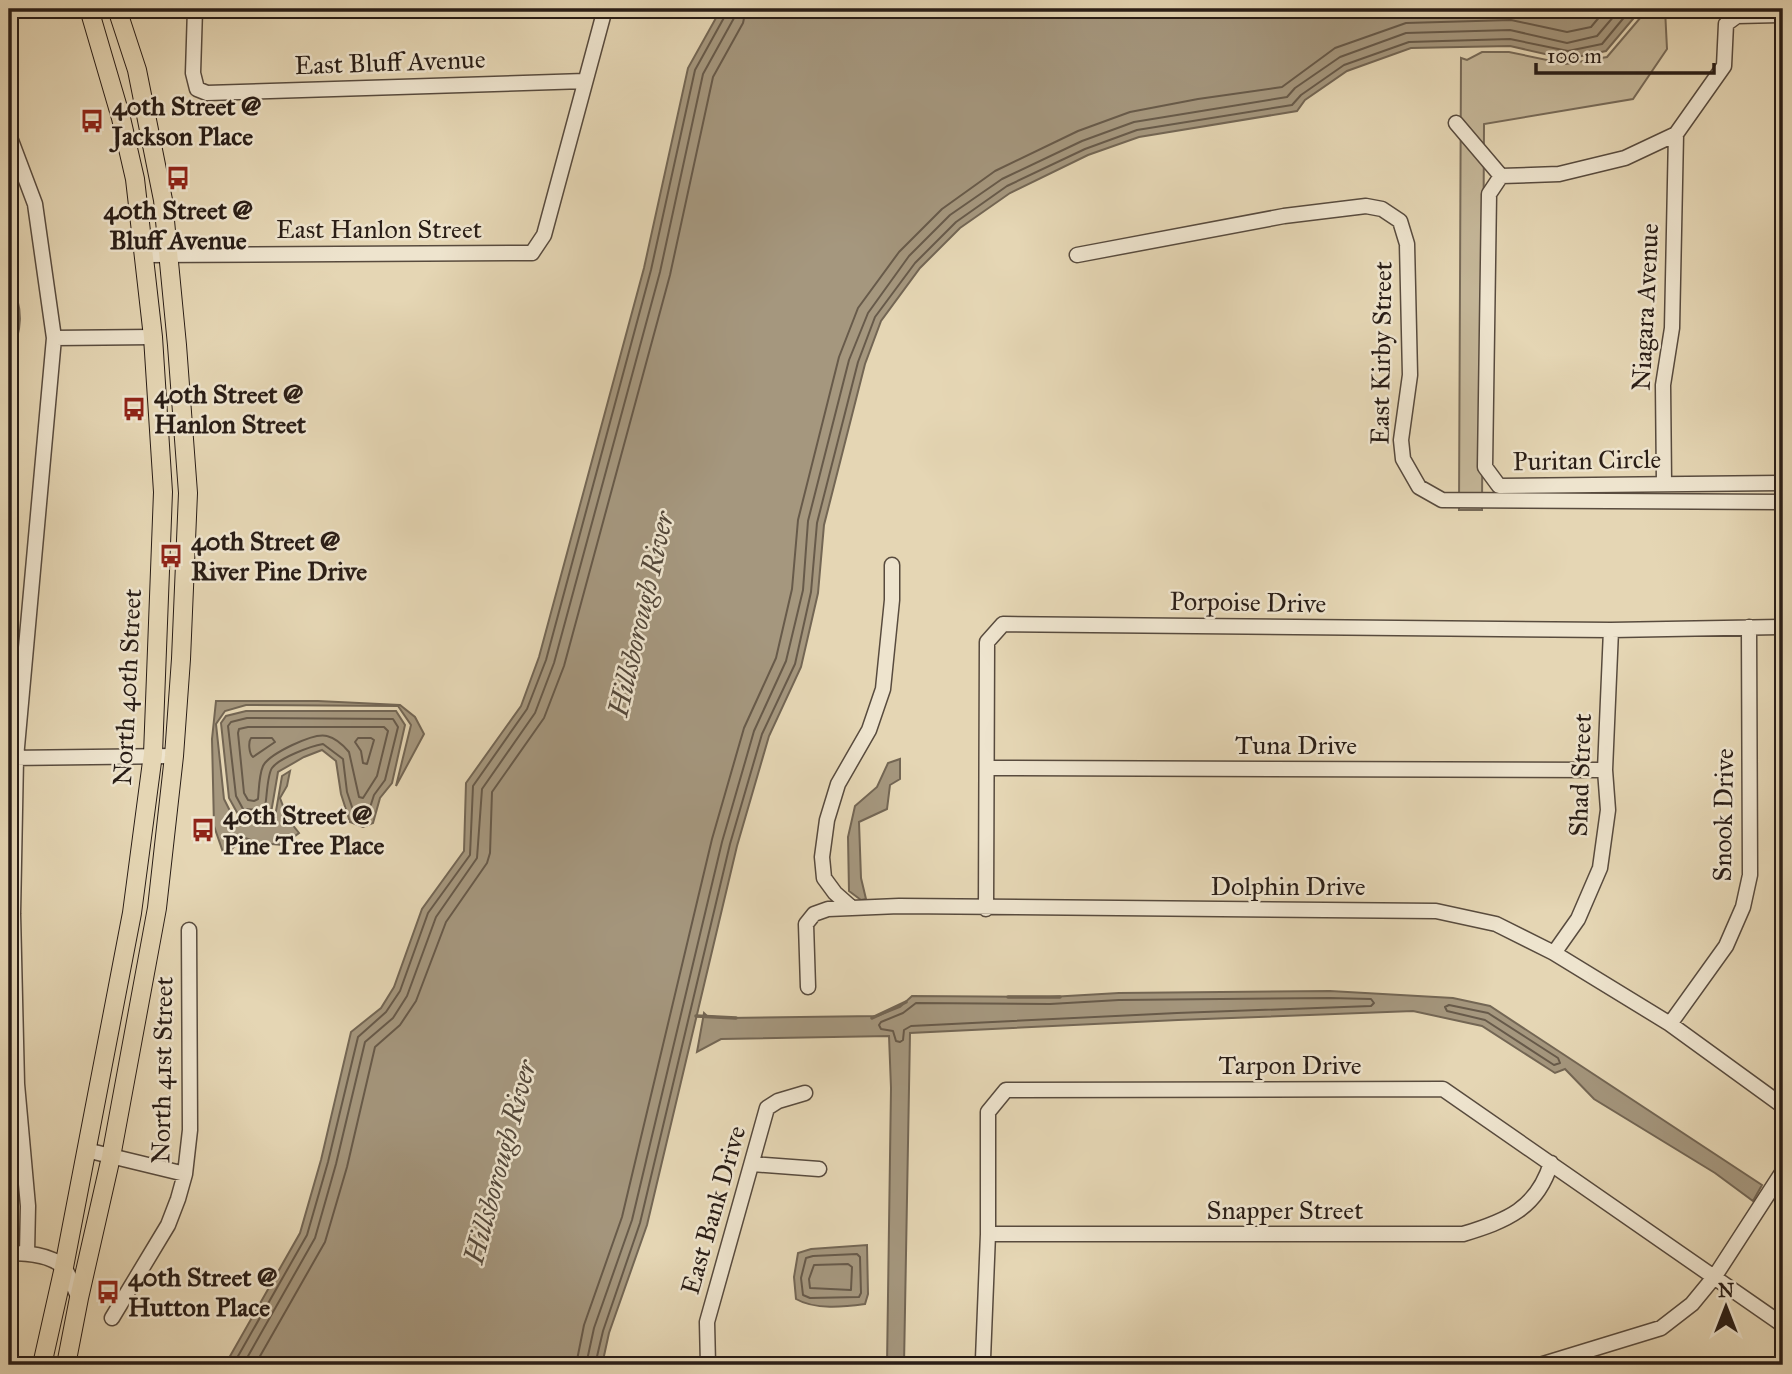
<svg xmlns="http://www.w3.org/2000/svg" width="1792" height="1374" viewBox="0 0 1792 1374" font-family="'IM FELL Great Primer',serif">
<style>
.green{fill:#c5b799;stroke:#776a58;stroke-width:2}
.water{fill:#a5977e;stroke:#736654;stroke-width:2}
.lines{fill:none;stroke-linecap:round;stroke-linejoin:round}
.shore{stroke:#675a4a;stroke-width:2}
.stream{stroke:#736654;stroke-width:3.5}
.minor-casing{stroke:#584b3e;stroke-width:17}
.major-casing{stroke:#291d16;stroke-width:20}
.minor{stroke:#eee4ce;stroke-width:14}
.major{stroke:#e5d6b4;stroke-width:18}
.labels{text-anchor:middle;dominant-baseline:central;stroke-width:5;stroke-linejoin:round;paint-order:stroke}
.street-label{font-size:26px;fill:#291d16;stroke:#eee4ce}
.poi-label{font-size:26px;font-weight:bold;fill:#291d16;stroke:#eee4ce;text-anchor:start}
.water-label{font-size:28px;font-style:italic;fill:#54483a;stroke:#eee4ce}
</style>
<rect width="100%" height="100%" fill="#e5d6b4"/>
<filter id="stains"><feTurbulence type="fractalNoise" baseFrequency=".00286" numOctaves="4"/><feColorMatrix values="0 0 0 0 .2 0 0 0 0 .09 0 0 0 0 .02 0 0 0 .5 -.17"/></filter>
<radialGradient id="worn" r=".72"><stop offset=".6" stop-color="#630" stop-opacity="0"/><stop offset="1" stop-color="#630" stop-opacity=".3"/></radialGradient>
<!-- green -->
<path class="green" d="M1642 9H1665L1667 49 1633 99 1484 124 1482 510H1459L1461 58 1467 60 1482 52H1509L1566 64 1607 57 1641 17Z
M9 278C25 310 22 330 9 362Z"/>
<!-- water -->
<path class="water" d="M721 9H1637L1638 13 1606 51 1567 59 1510 46 1411 48 1347 71 1305 100 1297 111 1139 137 1088 155 1010 193 960 228 920 268 881 321 865 364 824 525 818 593 801 667 769 736 737 846 647 1225 609 1333 602 1365H225L300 1233 321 1160 351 1032 381 1008 394 987 422 909 464 851 466 783 521 706 539 657 644 268 688 68Z
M216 701H318L400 705 415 717 424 734 396 786 411 725 398 706 246 705 225 711 216 724 224 799 235 821 260 823 275 817 282 776 290 771 287 786 280 798 288 819 299 833 283 845 259 843 245 838 224 855 214 826 212 739Z
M246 711H396L405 725 392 783 380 798 373 823 363 827 350 822 341 794 336 761 322 750 304 757 278 772 271 813 261 817 239 816 229 798 221 723 226 716Z
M900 759V779L890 785 887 809 859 822 861 878 866 899 861 900 849 891 848 837 855 806 877 787 888 763Z
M1330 991 1453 998 1490 1006 1762 1185 1753 1201 1715 1173 1594 1099 1565 1069 1555 1073 1482 1026 1413 1011 1178 1020 910 1033 904 1365H887L891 1088 889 1036 721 1039 697 1052 704 1013 707 1016 726 1018 877 1016 900 1007 912 996 1050 997 1119 993Z
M867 1245 868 1294 865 1304C844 1307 815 1310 796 1299L794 1277 798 1253 811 1249Z"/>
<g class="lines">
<!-- shore -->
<path class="shore" d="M247 718 393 719 398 727 385 780 374 795 367 817 362 819 355 816 347 792 343 759 323 744C311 746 279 758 272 768 267 775 267 798 265 807L259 810 243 809 236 796 228 726 231 722Z
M248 727H384L388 731 377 776 363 798 359 797 349 752C344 746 335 738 327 736 314 732 269 754 263 766 259 775 259 789 258 799L254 801 248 800 244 793 238 733 239 729Z
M251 738H272L275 742 253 757C249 754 248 742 251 738Z
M358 738H371L374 740 367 764 363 763 361 751 355 742Z
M1330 998 1371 999 1374 1003 1371 1006 1177 1013 911 1026 904 1030 903 1040 900 1042 896 1041 893 1031 881 1029 879 1025 881 1022 903 1013 916 1003 1050 1004 1119 1000Z
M1449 1005 1488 1013 1558 1058 1560 1063 1554 1065 1485 1020 1447 1011 1445 1007Z
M857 1254 860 1257 861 1293 859 1297 810 1298 803 1295 801 1278 806 1258 813 1256Z
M848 1264 852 1267 851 1290 810 1288 809 1279 814 1265Z
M233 1365 307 1235 328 1162 358 1037 386 1012 400 991 428 913 470 855 473 786 527 709 546 660 651 270 695 70 726 14 727 9
M243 1365 315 1238 336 1164 365 1042 393 1018 407 996 436 917 477 858 482 789 535 713 554 663 660 272 703 74 734 18 736 9
M255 1365 325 1242 347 1167 375 1047 400 1025 416 1001 446 922 487 863 490 853 492 792 544 718 564 666 670 275 713 77 743 23 746 9
M576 1365 584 1325 622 1217 712 839 744 728 776 658 792 589 798 520 839 357 858 308 899 252 942 209 995 171 1078 131 1130 112 1198 99 1282 87 1335 48 1406 23 1511 20 1567 32 1591 27 1606 9
M586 1365 594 1328 632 1220 722 842 754 731 786 661 803 590 808 521 849 360 868 313 909 256 950 215 1002 179 1082 141 1134 122 1287 97 1295 88 1340 57 1406 33 1510 30 1567 43 1597 36 1620 9
M595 1365 603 1331 640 1223 730 844 762 734 795 664 811 592 817 523 858 362 875 317 915 263 956 222 1007 186 1085 149 1137 130 1292 105 1301 95 1344 65 1409 42 1510 39 1568 51 1602 44 1631 9"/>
<!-- stream -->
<path class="stream" d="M1008 997H1060
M696 1016 736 1018
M872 1018 906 1002
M1776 1212 1783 1217"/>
<!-- minor casing -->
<g class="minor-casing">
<path id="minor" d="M195 9 193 73 197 89 207 93 585 81
M1456 123 1501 176 1559 174 1625 158 1676 134 1724 66 1726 24 1737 16 1783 15
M9 135 35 204 54 338 16 758 13 914 17 1084 28 1206 27 1253
M1501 176 1489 194 1485 467 1499 486 1783 483
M143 255 532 253 544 235 605 9
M1077 255 1284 216 1366 206 1382 209 1400 221 1407 244 1410 375 1401 440 1403 459 1419 487 1442 500 1783 502
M54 338 153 337
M1664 483 1663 385 1672 328 1676 134
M9 758 174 756
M987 768 1605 770
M852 908 835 893 824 878 822 857 827 820 838 784 869 730 883 689 892 600V565
M986 909 987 642 1003 624 1611 630 1783 627
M1554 953 1578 919 1600 868 1608 810 1605 770 1611 630
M808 987 806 924 814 914 828 909 899 906 1436 911 1496 924 1554 953 1670 1024 1783 1106
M1670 1024 1726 946 1743 907 1750 875 1749 627
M86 1150 185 1174
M752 1164 819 1169
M988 1234H1463C1506 1221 1537 1209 1551 1163
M9 1253C26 1253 50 1254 63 1267 70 1274 74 1289 79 1298
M112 1318 168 1225 178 1199 185 1174 190 1130 189 930
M708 1365 707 1322 767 1108 778 1101 805 1093
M981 1365 983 1359 988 1234V1112L1006 1090 1443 1089 1783 1325
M1540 1365 1661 1328 1692 1304 1715 1276 1783 1171"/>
</g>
<!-- major casing -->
<g class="major-casing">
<path id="major" d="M42 1365 64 1267 132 913 153 754 163 492 153 337 135 179 121 118 89 9
M66 1365 79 1298 111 1157 157 908 174 756 181 659 188 493 177 345 163 200 137 70 117 9"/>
</g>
<!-- minor -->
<use href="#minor" class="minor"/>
<!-- major -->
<use href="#major" class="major"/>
</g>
<!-- icons -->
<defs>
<g id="bus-bare" transform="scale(1.89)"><path d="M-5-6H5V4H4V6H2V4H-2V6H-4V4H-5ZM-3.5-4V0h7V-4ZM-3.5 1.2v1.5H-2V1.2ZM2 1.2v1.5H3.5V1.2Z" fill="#8f2418" stroke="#eee4ce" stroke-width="2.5" paint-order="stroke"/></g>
</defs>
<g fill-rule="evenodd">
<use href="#bus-bare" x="92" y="121"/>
<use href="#bus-bare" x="178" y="178"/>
<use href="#bus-bare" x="134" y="409"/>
<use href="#bus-bare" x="171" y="556"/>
<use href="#bus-bare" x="203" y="830"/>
<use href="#bus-bare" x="108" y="1292"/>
</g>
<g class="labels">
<!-- street labels -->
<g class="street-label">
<text transform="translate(390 62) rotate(-2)">East Bluff Avenue</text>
<text x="379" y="229">East Hanlon Street</text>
<text transform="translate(1645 307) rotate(-87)">Niagara Avenue</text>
<text transform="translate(1381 353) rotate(-89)">East Kirby Street</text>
<text transform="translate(1587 460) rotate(-1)">Puritan Circle</text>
<text transform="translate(1248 602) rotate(1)">Porpoise Drive</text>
<text transform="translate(127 687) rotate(-87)">North 40th Street</text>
<text x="1296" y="745">Tuna Drive</text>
<text transform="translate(1580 775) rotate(-88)">Shad Street</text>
<text transform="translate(1723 815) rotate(-89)">Snook Drive</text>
<text x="1288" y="886">Dolphin Drive</text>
<text x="1290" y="1065">Tarpon Drive</text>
<text transform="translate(162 1070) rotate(-89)">North 41st Street</text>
<text transform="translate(713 1210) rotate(-74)">East Bank Drive</text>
<text x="1285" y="1210">Snapper Street</text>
</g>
<!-- poi labels -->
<g class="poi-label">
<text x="112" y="106">40th Street @<tspan x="112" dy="30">Jackson Place</tspan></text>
<text x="178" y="210" text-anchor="middle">40th Street @<tspan x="178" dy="30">Bluff Avenue</tspan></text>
<text x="154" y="394">40th Street @<tspan x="154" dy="30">Hanlon Street</tspan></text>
<text x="191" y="541">40th Street @<tspan x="191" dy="30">River Pine Drive</tspan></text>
<text x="223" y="815">40th Street @<tspan x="223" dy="30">Pine Tree Place</tspan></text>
<text x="128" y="1277">40th Street @<tspan x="128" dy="30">Hutton Place</tspan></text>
</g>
<!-- water labels -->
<g class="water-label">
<text transform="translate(641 614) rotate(-77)">Hillsborough River</text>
<text transform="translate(500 1162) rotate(-75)">Hillsborough River</text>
</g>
</g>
<!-- margin -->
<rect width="1792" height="1374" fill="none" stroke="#e5d6b4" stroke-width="35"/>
<rect x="10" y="10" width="1771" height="1353" fill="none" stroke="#291d16" stroke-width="3.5"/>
<rect x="18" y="18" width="1757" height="1339" fill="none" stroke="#291d16" stroke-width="2"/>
<!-- north arrow -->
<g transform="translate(1726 1307)" stroke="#eee4ce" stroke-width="5" paint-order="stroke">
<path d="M0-5L12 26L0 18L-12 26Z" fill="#291d16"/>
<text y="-10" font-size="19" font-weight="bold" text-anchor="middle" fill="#291d16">N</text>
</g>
<!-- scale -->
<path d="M1536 63v10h178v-10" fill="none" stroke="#291d16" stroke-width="3.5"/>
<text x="1547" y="63" font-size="21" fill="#291d16" stroke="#eee4ce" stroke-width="5" paint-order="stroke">100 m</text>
<rect width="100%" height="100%" filter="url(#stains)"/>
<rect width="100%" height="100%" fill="url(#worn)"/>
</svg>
